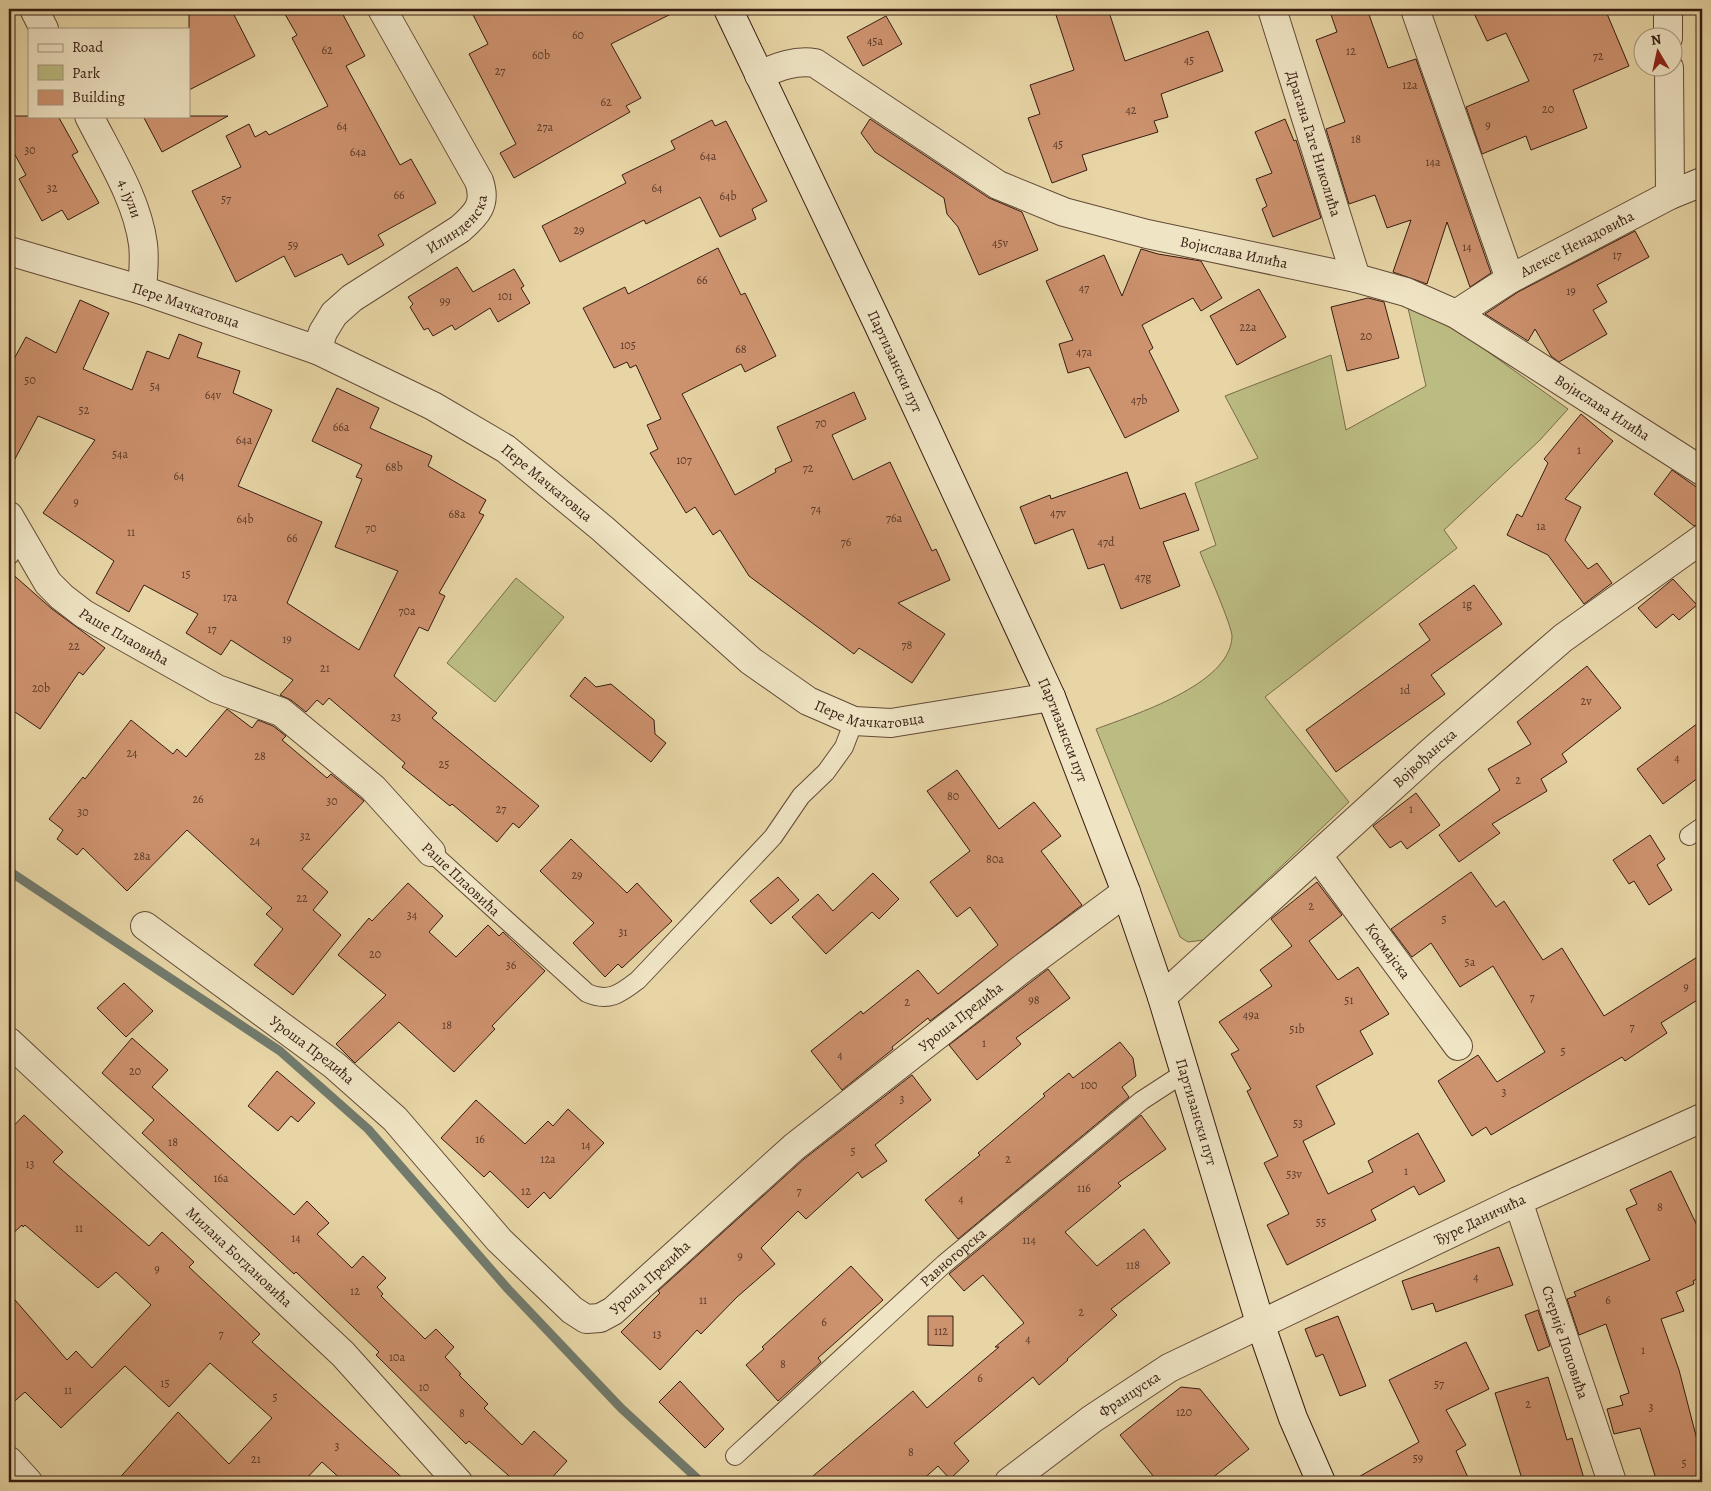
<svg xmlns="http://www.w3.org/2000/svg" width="1711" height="1491" viewBox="0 0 1711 1491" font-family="Alegreya,serif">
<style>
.green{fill:#bbbc82;stroke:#796c4a}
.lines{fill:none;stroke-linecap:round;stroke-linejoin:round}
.stream{stroke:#717a6c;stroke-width:9}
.building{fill:#cd926e;stroke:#371c12}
.service-casing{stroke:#634a37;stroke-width:20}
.minor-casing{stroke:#634a37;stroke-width:30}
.secondary-casing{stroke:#371c12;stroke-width:30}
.service{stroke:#efe4c4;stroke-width:18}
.minor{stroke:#efe4c4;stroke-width:28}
.secondary{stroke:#efe4c4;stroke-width:28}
.labels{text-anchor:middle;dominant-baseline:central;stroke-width:4;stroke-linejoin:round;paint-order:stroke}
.number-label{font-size:12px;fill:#5c3a29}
.street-label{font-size:15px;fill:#371c12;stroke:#efe4c4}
</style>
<rect width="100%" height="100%" fill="#e7d5a5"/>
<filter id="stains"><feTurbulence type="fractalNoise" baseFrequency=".004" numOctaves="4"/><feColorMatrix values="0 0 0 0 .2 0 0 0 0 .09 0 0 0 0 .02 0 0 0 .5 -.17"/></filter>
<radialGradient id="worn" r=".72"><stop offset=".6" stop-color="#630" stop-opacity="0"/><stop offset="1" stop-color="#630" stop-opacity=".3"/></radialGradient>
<!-- green -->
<path class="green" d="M1408 308 1442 319 1568 409 1540 440 1444 530 1457 548 1265 697 1349 802 1204 940 1188 942 1180 937 1096 729C1133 715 1230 685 1232 637 1233 628 1205 565 1200 552L1216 545 1195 483 1258 458 1225 396 1331 355 1346 430 1426 386Z
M516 578 564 617 495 702 447 663Z"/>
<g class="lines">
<!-- stream -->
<path class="stream" d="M9 871 280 1051 368 1129 508 1289 621 1408 701 1482"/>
</g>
<!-- building -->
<path class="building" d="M189 9H231L255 56 189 90Z
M282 9H340L365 56 346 66 400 165 411 159 436 203 378 235 384 245 348 265 342 254 295 277 284 256 236 282 192 191 241 167 226 136 249 124 255 137 266 131 269 135 328 106 292 38 297 35Z
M470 9H681L611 44 641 98 626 106 630 112 514 178 500 153 516 144 469 54 488 44Z
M1054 9H1108L1125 61 1208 31 1223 71 1161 94 1168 117 1154 121 1158 132 1082 155 1087 170 1052 183 1028 118 1040 114 1030 85 1074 70Z
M1329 9H1367L1388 68 1416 59 1491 273 1470 287 1447 222 1427 284 1393 272 1411 220 1387 228 1375 195 1349 204 1326 129 1345 122 1316 40 1337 32Z
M1472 9H1605L1629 66 1573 90 1587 128 1531 150 1526 136 1482 154 1466 107 1529 81 1506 33 1487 41Z
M886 16 902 44 863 66 847 37Z
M9 116H58L78 152 72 155 99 203 68 220 62 210 42 221 19 179 26 175 9 144Z
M143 116H228L162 152Z
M870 119 989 198 1022 212 1038 250 979 275 958 227 947 214 944 198 875 152 861 133Z
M1285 119 1294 141 1296 140 1321 218 1273 237 1262 209 1267 206 1256 179 1272 173 1255 132Z
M712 120 715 126 726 121 767 201 752 209 756 219 720 237 700 197 646 224 644 220 560 262 542 226 626 183 622 175 675 149 671 141Z
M1635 231 1649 257 1597 285 1607 302 1593 310 1607 334 1559 362 1551 356 1535 329 1528 341 1485 314 1518 292Z
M718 248 741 295 745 293 776 356 745 372 741 364 682 394 735 495 776 472 775 469 792 461 777 427 854 392 866 419 832 435 853 480 890 462 932 551 936 549 950 580 898 603 945 634 912 683 859 648 854 654 749 576 720 530 713 535 695 507 686 513 650 453 658 449 647 425 661 419 636 365 630 368 627 362 614 368 583 308 625 287 628 294Z
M1141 249 1158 254 1201 261 1222 298 1201 311 1193 298 1142 325 1153 348 1149 351 1179 411 1125 438 1089 367 1068 373 1059 344 1073 340 1046 281 1104 255 1122 296Z
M457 267 473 292 514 269 524 286 521 288 530 303 498 322 490 308 455 330 452 325 433 336 428 328 424 330 410 307 413 304 408 297Z
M1259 289 1286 337 1237 365 1210 316Z
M1368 298 1384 302 1399 358 1347 371 1331 307Z
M80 300 109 313 83 369 132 390 147 351 169 359 179 334 202 343 197 357 240 371 233 393 272 410 238 486 322 522 287 603 359 650 398 571 335 547 362 479 356 477 362 465 312 441 337 388 379 408 370 428 432 456 428 466 486 500 479 513 484 515 439 593 445 596 428 631 419 627 394 676 437 713 432 718 539 806 519 828 513 823 497 842 452 804 450 806 402 767 405 763 329 698 323 705 317 700 306 712 291 700 280 695 293 680 231 640 221 655 186 633 198 614 144 585 129 612 96 593 114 561 43 513 95 440 38 416 9 470V368L26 337 56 353Z
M1581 414 1613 441 1565 499 1581 507 1565 540 1588 569 1597 563 1612 583 1584 604 1548 555 1507 535 1517 514 1522 517 1548 463 1544 459Z
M1672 470 1702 491V524L1694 526 1654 494Z
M1127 472 1140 509 1185 493 1199 530 1163 542 1180 586 1121 609 1104 564 1088 569 1073 529 1035 544 1020 507 1050 495 1051 499Z
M9 571 52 609 105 648 83 675 79 672 40 729 9 708Z
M1673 579 1697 605 1679 620 1673 614 1656 628 1638 608Z
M1474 585 1502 624 1431 675 1445 694 1336 772 1306 730 1430 640 1419 624Z
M1587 666 1621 708 1562 754 1567 762 1541 779 1547 791 1492 824 1500 833 1459 862 1439 835 1500 790 1488 769 1531 744 1517 722Z
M585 677 596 687 611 684 654 720 655 734 666 743 651 762 570 696Z
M227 709 252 728 258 720 273 726 286 736 282 740 327 778 331 774 364 801 302 869 328 892 313 910 341 935 293 995 254 965 283 929 266 914 272 908 187 830 127 891 83 848 77 855 57 839 63 830 49 819 83 777 85 779 131 720 173 754 177 749 186 757Z
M1702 720V775L1663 804 1637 769Z
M957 770 999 829 1034 802 1061 836 1041 851 1082 905 930 1021 928 1018 892 1047 893 1049 842 1090 811 1051 861 1011 863 1014 918 970 938 994 998 945 970 907 957 917 930 882 970 851 927 791Z
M1416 793 1440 825 1407 849 1401 841 1390 848 1373 826Z
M1650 835 1665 859 1657 865 1672 890 1649 905 1634 881 1629 884 1613 860Z
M571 839 627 893 637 883 672 921 622 968 618 964 605 977 573 943 594 923 540 871Z
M1471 872 1496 907 1504 901 1543 960 1562 948 1604 1016 1702 954V997L1661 1023 1667 1033 1625 1061 1622 1057 1491 1135 1486 1127 1472 1136 1438 1081 1478 1055 1497 1082 1545 1052 1493 966 1460 987 1431 943 1412 957 1391 929Z
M873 873 899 899 879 919 872 912 826 954 792 917 818 894 833 911Z
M778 877 799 900 771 924 750 901Z
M1317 882 1342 915 1309 941 1338 980 1358 967 1389 1014 1360 1031 1373 1054 1316 1086 1335 1124 1303 1141 1328 1194 1373 1172 1368 1161 1418 1133 1445 1181 1419 1195 1414 1186 1371 1210 1376 1220 1287 1265 1267 1225 1289 1214 1264 1163 1278 1156 1247 1091 1251 1089 1231 1054 1239 1050 1219 1022 1272 986 1260 970 1292 946 1271 919Z
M408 883 443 916 429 932 456 957 488 925 499 936 503 932 545 971 492 1026 495 1029 454 1072 399 1022 355 1063 336 1044 386 995 338 955 369 918 372 921Z
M1048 969 1070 998 1016 1038 1021 1044 977 1080 949 1045Z
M124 983 153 1011 126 1037 97 1008Z
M132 1038 168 1070 152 1087 294 1215 307 1201 329 1223 317 1234 352 1268 363 1256 386 1278 377 1287 383 1294 381 1296 425 1339 436 1329 454 1347 445 1357 461 1374 459 1375 488 1404 484 1408 522 1445 534 1431 567 1461 548 1482H516L469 1441 466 1444 376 1355 379 1352 296 1272 294 1274 142 1133 154 1120 102 1073Z
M1120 1042 1133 1058 1136 1076 1122 1087 1129 1097 958 1239 925 1200 980 1155 978 1153 1045 1096 1043 1094 1069 1073 1073 1078Z
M277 1071 315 1103 298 1122 291 1116 278 1131 248 1106Z
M912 1075 931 1100 875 1145 887 1161 862 1178 858 1172 806 1219 798 1211 761 1248 775 1264 737 1297 701 1334 697 1330 660 1370 621 1332 660 1293 658 1291 804 1159Z
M476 1100 525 1144 548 1121 553 1126 568 1109 604 1143 550 1199 544 1192 528 1208 490 1171 484 1177 441 1138Z
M24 1115 63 1152 53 1162 149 1246 162 1232 194 1262 189 1267 260 1334 252 1342 407 1482H344L322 1462 303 1482H116L178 1412 229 1464 272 1418 210 1363 169 1407 125 1366 61 1428 25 1392 9 1406V1293L67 1360 76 1351 92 1368 151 1305 116 1272 98 1288 25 1225 23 1227 22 1225 9 1237V1131Z
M1141 1115 1166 1149 1118 1183 1121 1186 1065 1232 1097 1266 1144 1229 1170 1263 1111 1309 1117 1315 1067 1359 1068 1360 1039 1385 1033 1377 954 1443 969 1461 950 1479 938 1466 920 1482H806L913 1391 927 1408 999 1347H995L1024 1323 983 1275 964 1291 949 1274Z
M1671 1171 1702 1236V1276L1693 1281 1694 1284 1676 1292 1684 1311 1661 1319 1679 1370 1702 1459V1482H1657L1640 1428 1614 1434 1607 1409 1623 1405 1620 1396 1629 1393 1606 1324 1579 1335 1567 1299 1576 1296 1574 1292 1650 1260 1626 1209 1637 1204 1630 1190Z
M1499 1247 1513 1285 1436 1312 1433 1303 1412 1310 1402 1281Z
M851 1266 883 1300 818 1358 821 1362 778 1401 746 1365 764 1349 762 1347Z
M1538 1310 1550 1346 1538 1351 1525 1315Z
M928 1316H953V1346L928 1345Z
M1338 1316 1366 1386 1340 1396 1323 1354 1316 1357 1305 1329Z
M1466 1342 1489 1389 1446 1410 1466 1445 1456 1451 1470 1482H1350L1419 1442 1389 1380Z
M1548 1377 1567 1440 1572 1438 1585 1482H1523L1495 1393Z
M680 1381 724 1429 705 1448 659 1402Z
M1181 1387 1200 1389 1249 1449 1207 1482H1158L1120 1435Z"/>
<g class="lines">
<!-- service casing -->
<g class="service-casing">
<g id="service">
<path d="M9 556 22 537"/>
<path d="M1689 836 1702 827"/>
<path d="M431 852 587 993C609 1003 621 993 638 980L773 837 801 796 826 772 844 747 854 721"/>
<path id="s1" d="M735 1456 944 1264 1141 1101 1184 1073"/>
</g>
</g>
<!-- minor casing -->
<g class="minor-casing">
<g id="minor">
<path d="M34 9 44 29"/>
<path id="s2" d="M1272 9 1356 278"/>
<path d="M1415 9 1510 279"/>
<path d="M1668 9V38"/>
<path d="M1669 68 1670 195"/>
<path id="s3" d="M759 75C778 67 794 60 815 63L998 185 1064 212 1147 234 1356 278 1406 292 1456 314 1702 471"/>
<path id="s4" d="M89 116C109 156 137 199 143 244 145 259 143 275 142 290"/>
<path id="s5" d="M9 251 142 290 317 350 433 406 506 449 603 529 751 661 808 701 854 721 891 723 1051 697"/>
<path id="s6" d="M1456 314 1510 279 1670 195 1702 182"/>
<path id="s7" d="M317 350 323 332 334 314 352 298 460 229C477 214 487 204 479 181L382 9"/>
<path id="s8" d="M9 516 48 583 62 597 84 614 217 689 281 712 373 788 431 852"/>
<path id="s9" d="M1318 856 1458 1046"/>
<path id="s10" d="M145 926 334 1065 395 1119 499 1240 572 1310 586 1319 600 1318 613 1311 794 1147 1023 968 1126 892"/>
<path id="s11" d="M1162 997 1432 751 1563 638 1702 539"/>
<path id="s12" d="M9 1042 343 1354 458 1482"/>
<path id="s13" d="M1518 1201 1612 1482"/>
<path d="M9 1461 28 1482"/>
<path id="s14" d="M1009 1482 1092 1419 1169 1368 1518 1201 1702 1118"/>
</g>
</g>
<!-- secondary casing -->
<g class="secondary-casing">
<g id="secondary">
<path id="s15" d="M728 9 879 326 1051 697 1126 892 1162 997 1261 1326 1293 1418 1321 1482"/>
</g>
</g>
<!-- service -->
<use href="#service" class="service"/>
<!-- minor -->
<use href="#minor" class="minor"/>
<!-- secondary -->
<use href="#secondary" class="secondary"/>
</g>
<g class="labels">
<!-- number labels -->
<g class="number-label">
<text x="578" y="35">60</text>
<text x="875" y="41">45a</text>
<text x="327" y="50">62</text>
<text x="1351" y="51">12</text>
<text x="541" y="55">60b</text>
<text x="1598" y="56">72</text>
<text x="1189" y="60">45</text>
<text x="500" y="71">27</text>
<text x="1410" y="85">12a</text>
<text x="606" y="102">62</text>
<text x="1548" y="109">20</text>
<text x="1131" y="110">42</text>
<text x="1488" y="125">9</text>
<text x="342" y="126">64</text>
<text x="545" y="127">27a</text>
<text x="1356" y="139">18</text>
<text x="1058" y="144">45</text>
<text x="30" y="150">30</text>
<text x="358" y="152">64a</text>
<text x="708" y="156">64a</text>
<text x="1433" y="162">14a</text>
<text x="52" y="188">32</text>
<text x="657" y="188">64</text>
<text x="399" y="195">66</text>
<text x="728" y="196">64b</text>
<text x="226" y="199">57</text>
<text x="579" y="230">29</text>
<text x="1000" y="243">45v</text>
<text x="293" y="245">59</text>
<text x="1467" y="247">14</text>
<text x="1617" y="255">17</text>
<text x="702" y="280">66</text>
<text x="1084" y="288">47</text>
<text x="1571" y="291">19</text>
<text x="505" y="296">101</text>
<text x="445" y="301">99</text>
<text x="1248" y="327">22a</text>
<text x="1366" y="336">20</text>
<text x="628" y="345">105</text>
<text x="741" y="349">68</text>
<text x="1084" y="352">47a</text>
<text x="30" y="380">50</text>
<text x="155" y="386">54</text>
<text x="213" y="395">64v</text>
<text x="1139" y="400">47b</text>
<text x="84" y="410">52</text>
<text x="821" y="423">70</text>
<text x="341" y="427">66a</text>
<text x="244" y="440">64a</text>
<text x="1579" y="450">1</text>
<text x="120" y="454">54a</text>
<text x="684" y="460">107</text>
<text x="394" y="467">68b</text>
<text x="808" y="468">72</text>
<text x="179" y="476">64</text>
<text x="76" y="502">9</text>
<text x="816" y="509">74</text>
<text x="1058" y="513">47v</text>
<text x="457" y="514">68a</text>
<text x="894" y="518">76a</text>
<text x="245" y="519">64b</text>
<text x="1541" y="526">1a</text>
<text x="371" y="528">70</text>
<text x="131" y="532">11</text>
<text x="292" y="538">66</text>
<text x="846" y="542">76</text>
<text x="1106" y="542">47d</text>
<text x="186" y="574">15</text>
<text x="1143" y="577">47g</text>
<text x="230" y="597">17a</text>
<text x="1467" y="604">1g</text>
<text x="407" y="611">70a</text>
<text x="212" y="629">17</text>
<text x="287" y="639">19</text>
<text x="907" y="645">78</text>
<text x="74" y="646">22</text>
<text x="325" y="668">21</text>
<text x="41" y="688">20b</text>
<text x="1405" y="690">1d</text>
<text x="1586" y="701">2v</text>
<text x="396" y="717">23</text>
<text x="132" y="753">24</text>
<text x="260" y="756">28</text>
<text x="1677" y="758">4</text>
<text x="444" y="764">25</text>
<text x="1518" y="780">2</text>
<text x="953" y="796">80</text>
<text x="198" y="799">26</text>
<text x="332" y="801">30</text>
<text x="501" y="809">27</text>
<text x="1411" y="809">1</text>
<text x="83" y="812">30</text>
<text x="305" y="836">32</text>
<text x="255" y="841">24</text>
<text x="142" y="856">28a</text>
<text x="995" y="859">80a</text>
<text x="577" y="875">29</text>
<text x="302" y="898">22</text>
<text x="1311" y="906">2</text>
<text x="412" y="915">34</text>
<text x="1444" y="919">5</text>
<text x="623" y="932">31</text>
<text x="375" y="954">20</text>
<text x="1470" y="962">5a</text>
<text x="511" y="965">36</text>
<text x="1686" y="987">9</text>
<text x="1532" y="997">7</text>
<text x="1034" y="1000">98</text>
<text x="1349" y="1000">51</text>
<text x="907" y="1002">2</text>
<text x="1251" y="1015">49a</text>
<text x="447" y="1025">18</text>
<text x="1632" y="1027">7</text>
<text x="1297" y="1029">51b</text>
<text x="984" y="1043">1</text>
<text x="1563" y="1051">5</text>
<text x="840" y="1055">4</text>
<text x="135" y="1071">20</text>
<text x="1089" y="1085">100</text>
<text x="1504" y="1092">3</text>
<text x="902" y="1099">3</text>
<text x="1298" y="1123">53</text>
<text x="480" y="1139">16</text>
<text x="173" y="1142">18</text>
<text x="586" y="1145">14</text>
<text x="853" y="1151">5</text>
<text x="548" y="1159">12a</text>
<text x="1008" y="1159">2</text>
<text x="30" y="1164">13</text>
<text x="1406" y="1171">1</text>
<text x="1294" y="1174">53v</text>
<text x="221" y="1178">16a</text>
<text x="1084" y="1188">116</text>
<text x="526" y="1191">12</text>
<text x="799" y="1191">7</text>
<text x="961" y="1199">4</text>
<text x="1660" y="1207">8</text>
<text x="1321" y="1222">55</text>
<text x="79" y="1228">11</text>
<text x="296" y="1238">14</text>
<text x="1029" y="1240">114</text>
<text x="740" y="1256">9</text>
<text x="1133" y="1265">118</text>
<text x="157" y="1269">9</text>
<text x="1476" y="1277">4</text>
<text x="355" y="1291">12</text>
<text x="703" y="1300">11</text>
<text x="1608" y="1300">6</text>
<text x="1081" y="1312">2</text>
<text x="824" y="1322">6</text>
<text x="941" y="1331">112</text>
<text x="221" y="1334">7</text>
<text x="657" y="1334">13</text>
<text x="1028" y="1339">4</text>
<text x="1643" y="1350">1</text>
<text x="397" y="1357">10a</text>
<text x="783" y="1364">8</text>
<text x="980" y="1378">6</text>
<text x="165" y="1383">15</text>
<text x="1439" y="1384">57</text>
<text x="424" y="1387">10</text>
<text x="68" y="1390">11</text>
<text x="275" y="1397">5</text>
<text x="1528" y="1404">2</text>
<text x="1651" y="1407">3</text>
<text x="1184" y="1412">120</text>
<text x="462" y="1413">8</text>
<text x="337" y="1446">3</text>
<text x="911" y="1452">8</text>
<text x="1418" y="1458">59</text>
<text x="256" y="1459">21</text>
<text x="1684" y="1463">5</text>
</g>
<!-- street labels -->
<g class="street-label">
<text stroke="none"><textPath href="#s2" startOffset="141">Драгана Гаге Николића</textPath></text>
<text stroke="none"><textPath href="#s4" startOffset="92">4. јули</textPath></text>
<text stroke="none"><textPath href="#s7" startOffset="194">Илинденска</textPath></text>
<text stroke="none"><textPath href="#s6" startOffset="140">Алексе Ненадовића</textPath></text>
<text stroke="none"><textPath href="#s3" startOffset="524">Војислава Илића</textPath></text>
<text stroke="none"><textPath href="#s5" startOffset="185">Пере Мачкатовца</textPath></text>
<text stroke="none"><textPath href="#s15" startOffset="390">Партизански пут</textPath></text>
<text stroke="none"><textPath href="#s3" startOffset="929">Војислава Илића</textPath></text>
<text stroke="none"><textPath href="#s5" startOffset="590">Пере Мачкатовца</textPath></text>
<text stroke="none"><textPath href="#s8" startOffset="171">Раше Плаовића</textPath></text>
<text stroke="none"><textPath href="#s5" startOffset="995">Пере Мачкатовца</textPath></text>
<text stroke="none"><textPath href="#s15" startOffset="795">Партизански пут</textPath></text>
<text stroke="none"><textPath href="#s11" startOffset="355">Војвођанска</textPath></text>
<text transform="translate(461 879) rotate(43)">Раше Плаовића</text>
<text stroke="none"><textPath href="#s9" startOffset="118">Космајска</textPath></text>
<text stroke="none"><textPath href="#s10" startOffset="1078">Уроша Предића</textPath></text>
<text stroke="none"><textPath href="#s10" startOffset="208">Уроша Предића</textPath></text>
<text stroke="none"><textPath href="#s15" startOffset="1200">Партизански пут</textPath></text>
<text stroke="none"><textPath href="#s14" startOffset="541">Ђуре Даничића</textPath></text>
<text stroke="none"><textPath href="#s12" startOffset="315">Милана Богдановића</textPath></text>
<text stroke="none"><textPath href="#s1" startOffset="295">Равногорска</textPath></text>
<text stroke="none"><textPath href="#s10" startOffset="672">Уроша Предића</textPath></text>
<text stroke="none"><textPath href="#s13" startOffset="149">Стерије Поповића</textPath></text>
<text stroke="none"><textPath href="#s14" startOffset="149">Француска</textPath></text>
</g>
</g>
<!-- margin -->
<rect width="1711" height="1491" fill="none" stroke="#e7d5a5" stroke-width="30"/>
<rect x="10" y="10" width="1691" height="1471" fill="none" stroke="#371c12" stroke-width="2.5"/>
<rect x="15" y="15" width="1681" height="1461" fill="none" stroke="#371c12"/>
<!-- legend -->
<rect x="28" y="28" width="162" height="90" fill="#efe4c4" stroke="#a5947d"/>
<rect x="38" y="44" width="25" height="8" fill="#efe4c4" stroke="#a5947d"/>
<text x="72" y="52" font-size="15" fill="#371c12">Road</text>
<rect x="38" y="65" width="25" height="15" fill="#bbbc82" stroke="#a5947d"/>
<text x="72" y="78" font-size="15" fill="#371c12">Park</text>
<rect x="38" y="90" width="25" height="15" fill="#cd926e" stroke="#a5947d"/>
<text x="72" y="102" font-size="15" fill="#371c12">Building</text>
<!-- north arrow -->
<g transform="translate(1658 52) rotate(351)"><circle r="24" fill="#efe4c4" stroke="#a5947d"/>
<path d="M0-4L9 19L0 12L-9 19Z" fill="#8f2418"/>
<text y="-8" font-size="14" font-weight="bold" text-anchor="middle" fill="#371c12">N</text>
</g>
<rect width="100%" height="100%" filter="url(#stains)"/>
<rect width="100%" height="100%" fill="url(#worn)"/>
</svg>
